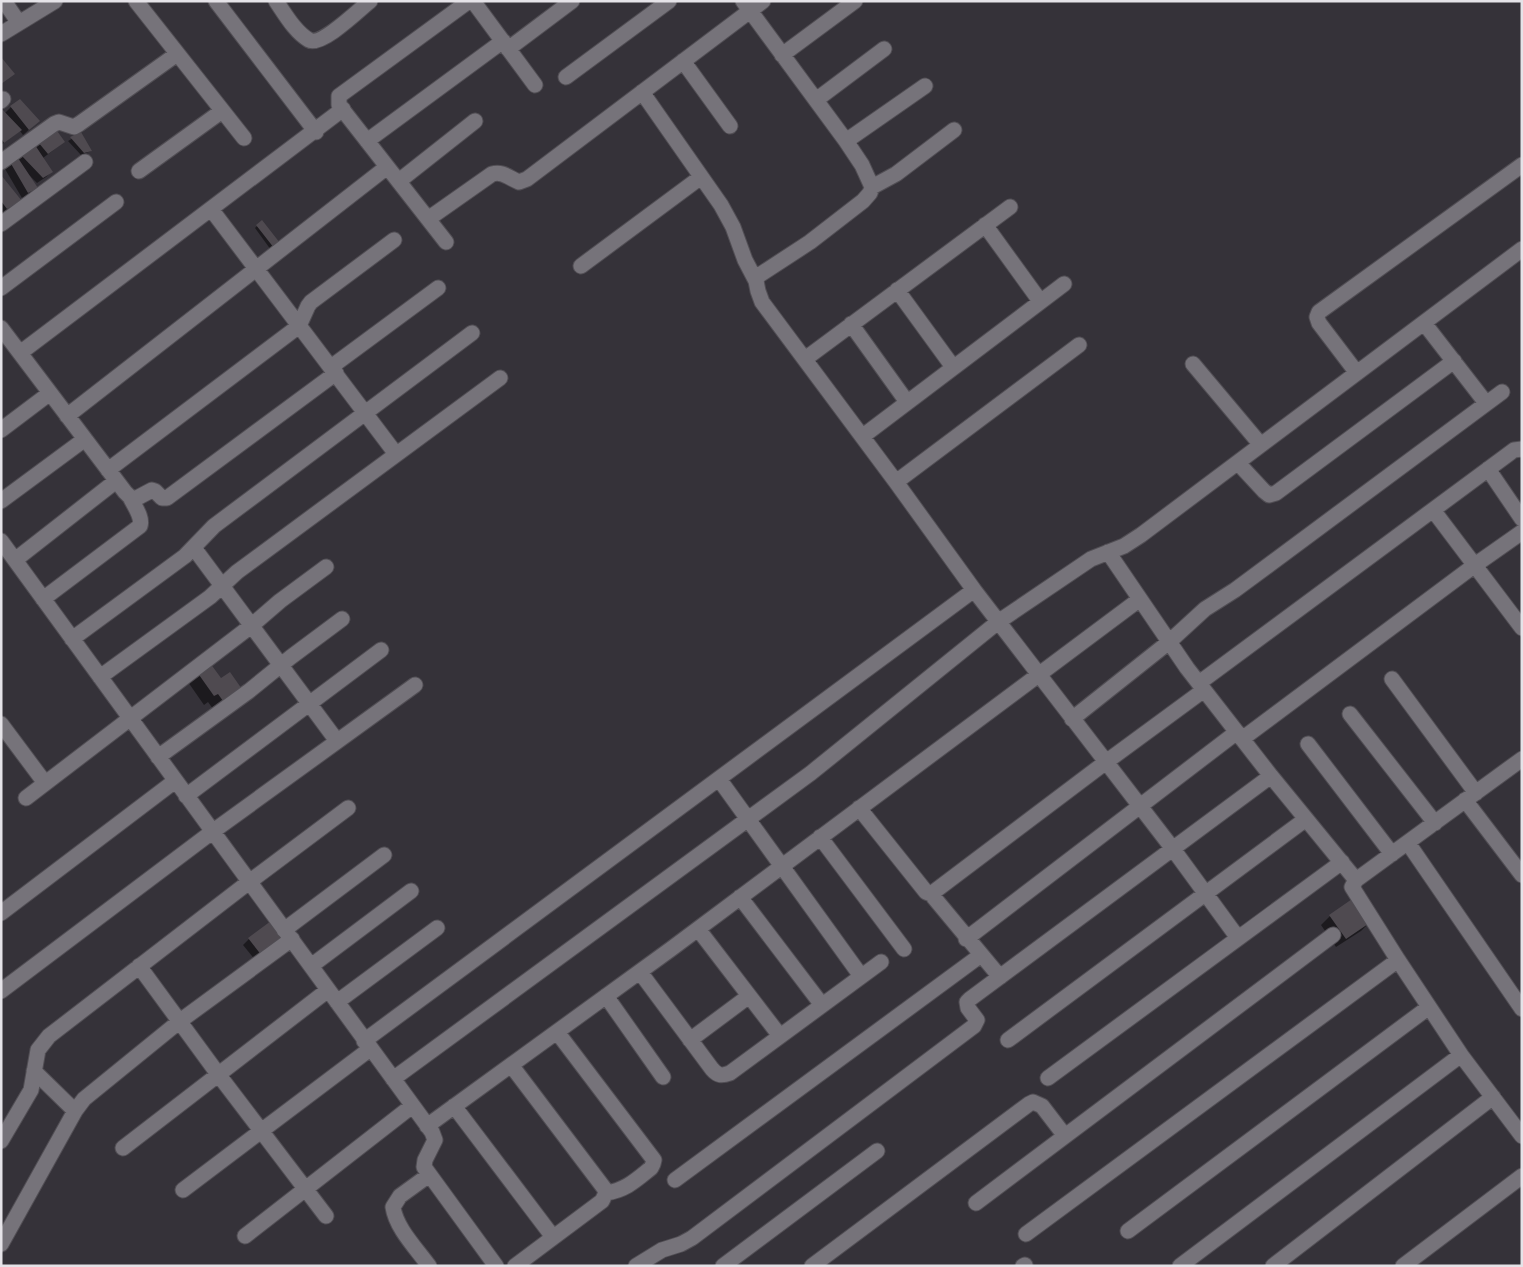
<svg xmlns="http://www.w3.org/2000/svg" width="1523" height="1267" viewBox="0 0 1523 1267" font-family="Montserrat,sans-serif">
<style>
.shadow{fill:#0007}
.building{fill:#4f4a50}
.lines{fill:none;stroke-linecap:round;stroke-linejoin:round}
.minor-casing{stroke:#514e54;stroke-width:17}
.minor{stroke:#76737a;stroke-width:15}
</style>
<rect width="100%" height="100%" fill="#353239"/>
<!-- shadow -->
<path class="shadow" d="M11 107 32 127 23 135 20 131 1 145V111L5 113Z
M80 134 91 151 81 155 68 141Z
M64 142 43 158 51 172 46 177 37 183 29 175 36 188 30 194 22 198 5 169 39 143Z
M1 177 14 207 1 213Z
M257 226 278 243 271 250 255 228Z
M209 664 221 680 242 692 216 713 208 702 204 705 188 682Z
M1330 916 1370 922 1361 931 1336 947 1321 925Z
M286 936 256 961 243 945 249 939Z"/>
<!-- building -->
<path class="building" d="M1 57 15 74 1 84Z
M20 99 40 121 29 130 10 106Z
M1 108 22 130 4 143 1 138Z
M55 128 65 142 48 154 38 142Z
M81 132 92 151 84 153 70 137Z
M35 145 53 172 43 178 21 155Z
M18 158 38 188 28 193 10 162Z
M1 175 22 201 7 209 1 201Z
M262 220 280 243 274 248 256 225Z
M210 663 221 678 230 672 244 692 226 705 218 694 214 696 197 672Z
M1355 897 1371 922 1346 939 1329 915Z
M275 918 288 936 262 956 248 938Z"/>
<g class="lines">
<!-- minor casing -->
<g class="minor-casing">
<path id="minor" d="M4 1 19 23
M136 1 244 138
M216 1 316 132
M276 1C285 14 295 32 309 40 321 47 359 10 370 1
M473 1 535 85
M743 1 846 141 862 165 872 187 870 193 863 201 810 242 758 276 756 281 758 291 762 302 896 482 974 590 1173 849 1238 938
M1 34 55 1
M508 49 572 1
M782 55 855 1
M683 61 730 126
M566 77 669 1
M642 92 721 205 733 227 745 260 756 281
M816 100 884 49
M1 101 3 99
M367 141 503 41
M846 141 925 86
M1 162 54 124 59 122 74 127 79 124 177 54
M139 171 222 111
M399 181 475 121
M872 187 896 174 954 130
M211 209 396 454
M428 219 492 174C503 171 509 178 519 182L527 179 763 1
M1 224 85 162
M985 225 1040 301
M446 242 339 105V96L469 1
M581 266 701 177
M1 288 116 202
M897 290 953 367
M1424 323 1486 403
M851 324 907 402
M1 328 125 492 130 497 135 499 152 490 155 491 162 498H167L336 373
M20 353 343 109
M805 359 1010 207
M1193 364 1261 445
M331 367 438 288
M1357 373 1319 323 1317 317 1319 312 1522 165
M67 416 387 167
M1 430 50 393
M863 436 1064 284
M1238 463 1264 491 1269 495 1276 493 1454 361
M1488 469 1522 519
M108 470 299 326 308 306 311 302 394 240
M896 482 1079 345
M1 501 85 439
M1433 510 1522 628
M1 541 432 1132 435 1140 425 1160 424 1167 496 1266
M194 548 337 741
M1108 552 1187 668 1271 776 1356 880
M15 560 116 481
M43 599 140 526C143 517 134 506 130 497
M72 639 185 556 214 526 472 333
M100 677 210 597 237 572 500 378
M1392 679 1476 793
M1199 683 1514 450 1522 449
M1350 714 1435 823
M1072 719 1169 642 1205 609 1235 590 1502 392
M1 724 45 783
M1242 739 1475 565 1522 532
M1308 744 1392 854
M158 757 249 691 291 657 342 619
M1522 759 1356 880 1352 887 1398 960 1461 1055 1522 1136
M719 779 861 976
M186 796 381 650
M26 798 251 626 280 601 326 567
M1465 800 1522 875
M859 808 926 892 931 894 1106 762 1204 690
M820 837 904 949
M1408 843 1522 1009
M931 894 1000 977
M740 897 822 1005
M1 913 175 781
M698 929 780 1036
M284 930 384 855
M966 939 1237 732
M139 966 218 1074 326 1216
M311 966 411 891
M640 972 712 1069C718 1076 722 1076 730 1073L881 962
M1 991 212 832 415 685
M606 996 663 1077
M337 1002 437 928
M557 1032 654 1160 653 1164 651 1168C636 1180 626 1190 606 1193
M690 1040 749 996
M1008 1040 1306 819
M364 1041 974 590
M511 1065 604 1188 606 1193 602 1201 515 1266
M34 1071 75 1111
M1048 1078 1342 862
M393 1079 811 773 998 622 1091 559 1124 546 1141 535 1522 249
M454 1106 553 1237
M427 1126 671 949 1140 599
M1 1141 31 1090 38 1050 49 1036 249 882 348 808
M123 1148 328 990
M675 1180 981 955
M183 1190 370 1049
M976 1203 1333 935
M1128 1231 1429 1007
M1026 1234 1398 960
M245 1236 412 1106
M1 1244 75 1111 84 1099 180 1021 292 939
M429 1266C416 1248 396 1228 393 1207L400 1196 429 1175
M636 1266 662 1250 681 1244 692 1238 974 1026 977 1020 968 1008 967 1002 970 999 1271 776
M723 1266 877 1151
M812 1266 1029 1104 1033 1102 1042 1106 1065 1136
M1023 1266 1025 1265
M1180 1266 1461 1055
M1273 1266 1493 1097
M1403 1266 1522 1176"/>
</g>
<!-- minor -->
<use href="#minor" class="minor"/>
</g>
<!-- border -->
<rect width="1523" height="1267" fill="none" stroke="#e5e3e8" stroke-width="5"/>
</svg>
